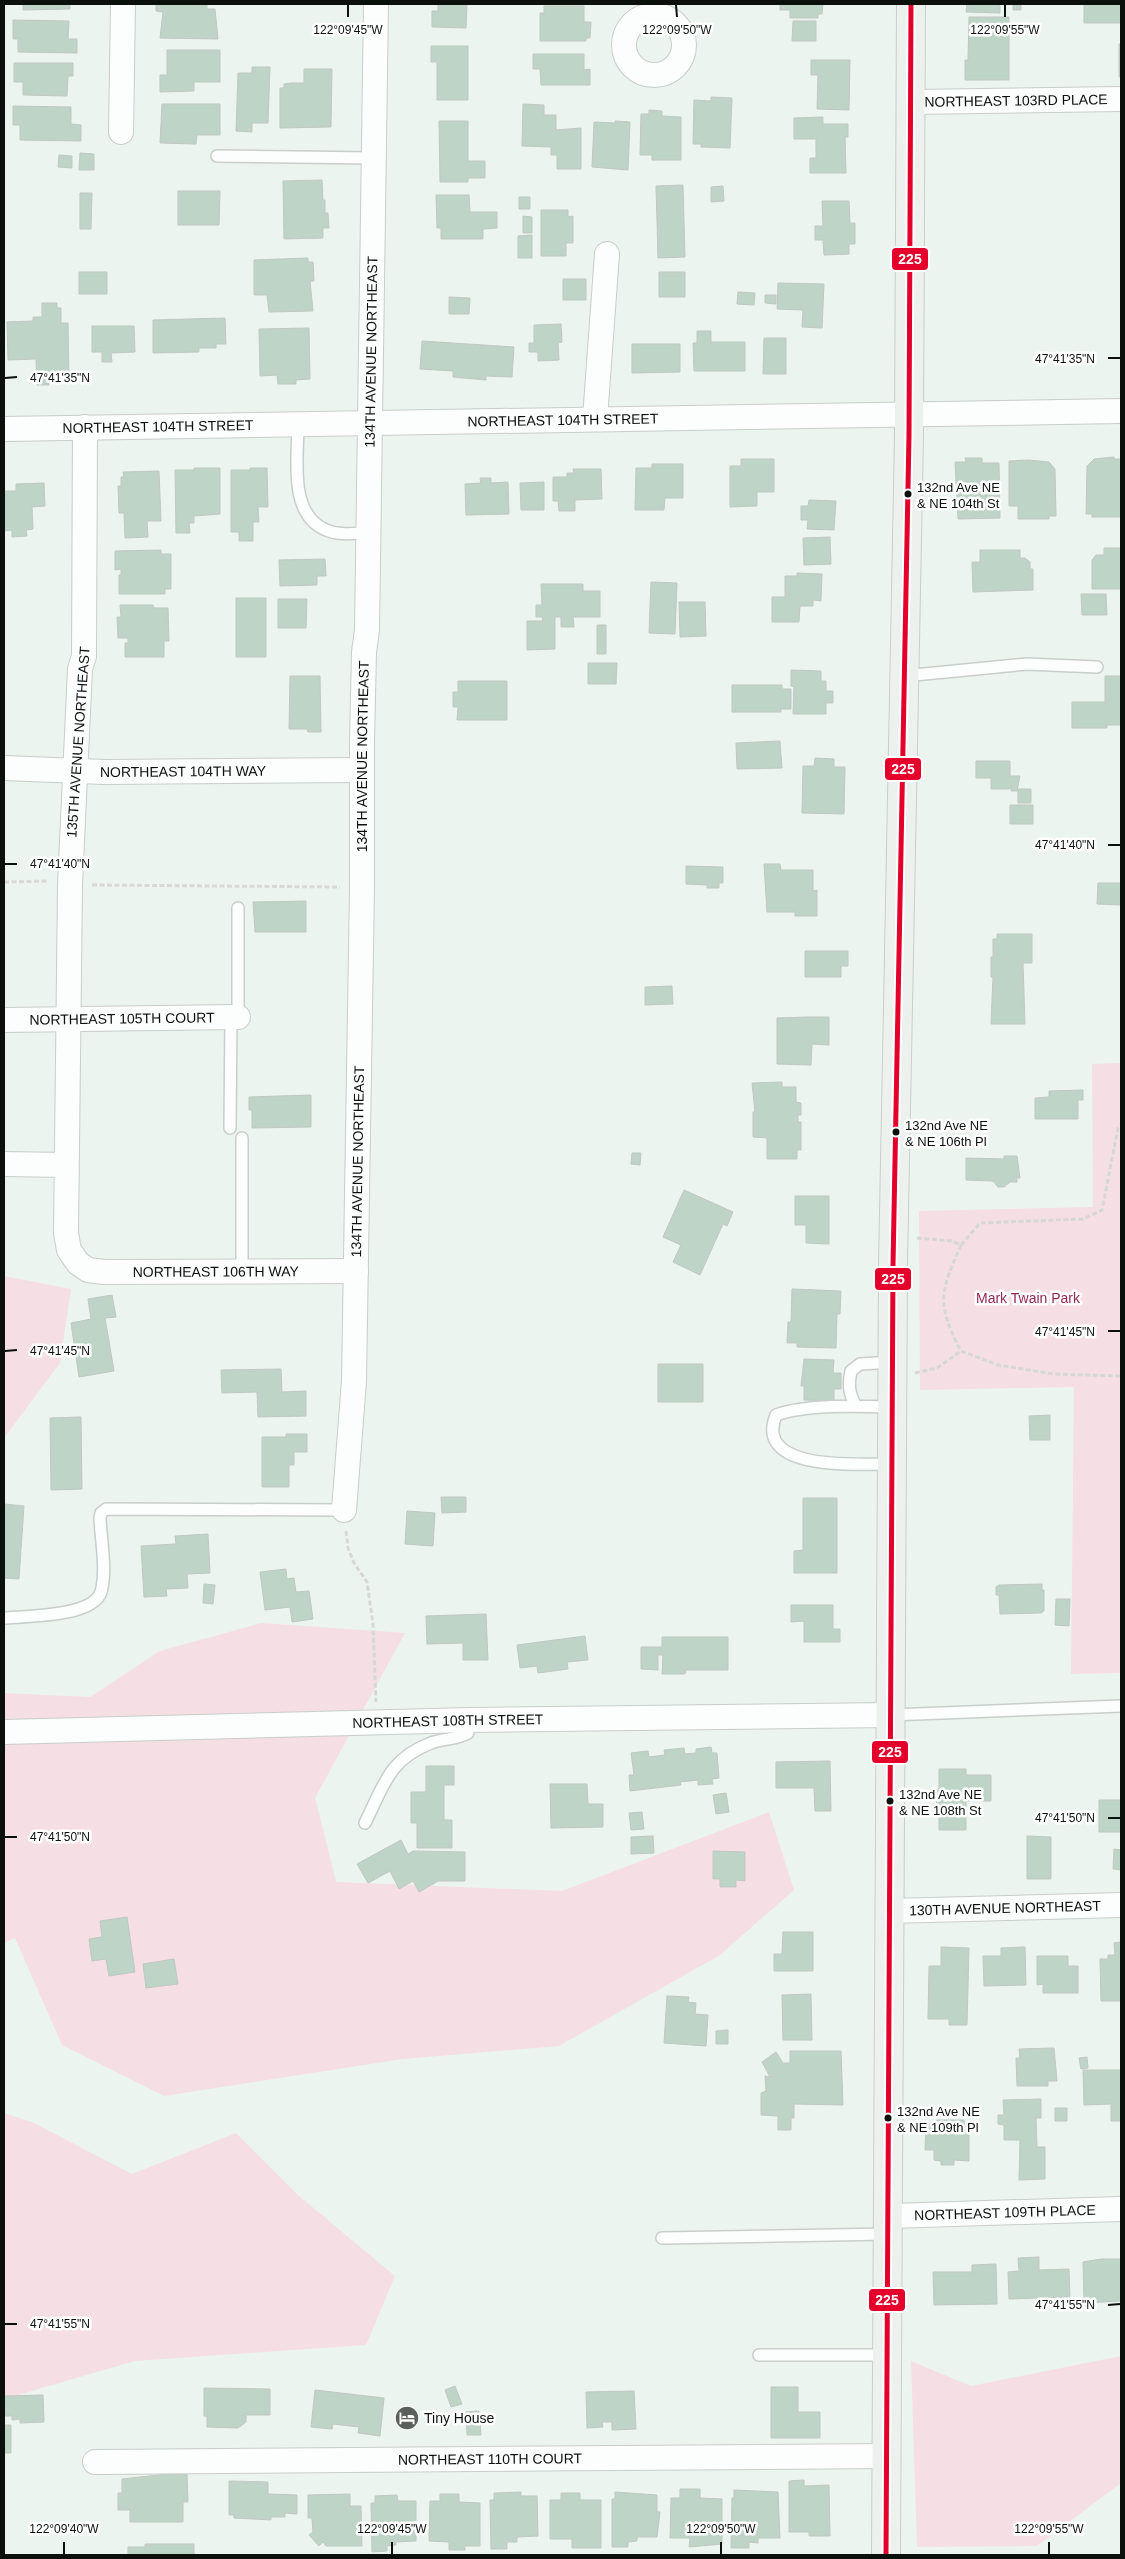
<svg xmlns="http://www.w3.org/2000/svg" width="1125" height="2559" viewBox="0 0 1125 2559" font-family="Arial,sans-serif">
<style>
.green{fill:#f5dfe4}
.building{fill:#bed4c7;stroke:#c1c7c3}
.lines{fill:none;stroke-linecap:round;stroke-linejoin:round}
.lane-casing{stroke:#c8ceca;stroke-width:14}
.street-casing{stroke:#c8ceca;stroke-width:26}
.secondary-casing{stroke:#c8ceca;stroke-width:30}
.path{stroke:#d6d8d6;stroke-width:3;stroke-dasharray:5 2.5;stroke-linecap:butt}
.lane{stroke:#fcfdfd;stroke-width:11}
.street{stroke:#fcfdfd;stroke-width:24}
.secondary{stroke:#ecf1ee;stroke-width:28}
.bus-1-casing{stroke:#fff;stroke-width:9}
.bus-1{stroke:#e4002b;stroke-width:5}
.ticks{fill:none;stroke:#0b100d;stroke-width:2}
.bus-dot{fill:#0b100d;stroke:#fff;stroke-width:2}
.labels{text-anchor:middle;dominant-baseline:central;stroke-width:5;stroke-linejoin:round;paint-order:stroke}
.bus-label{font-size:13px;fill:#0b100d;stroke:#fff;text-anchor:start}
.street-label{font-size:14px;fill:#0b100d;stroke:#fff}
.park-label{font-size:14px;fill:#912754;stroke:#fff}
.poi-label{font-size:14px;fill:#0b100d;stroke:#fff;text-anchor:start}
.ticks-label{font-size:12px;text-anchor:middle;fill:#0b100d;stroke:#fff;stroke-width:5;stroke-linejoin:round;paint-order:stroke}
.line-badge{stroke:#fff;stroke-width:2}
.badge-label{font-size:14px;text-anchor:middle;font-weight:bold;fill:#fff}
</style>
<rect width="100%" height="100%" fill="#ecf4ef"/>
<!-- green -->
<path class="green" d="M1121 1063V1673L1071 1674 1074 1387 920 1390 919 1211 1093 1207 1092 1064Z
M4 1276 71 1289 60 1363 4 1438Z
M261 1623 405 1633 315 1798 336 1882 562 1891 769 1812 794 1890 720 1955 559 2046 403 2059 164 2096 62 2045 15 1938 4 1943V1693L90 1697 160 1651Z
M4 2113 34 2123 132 2174 236 2133 298 2195 395 2276 366 2345 135 2361 4 2399Z
M1121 2356V2483L1037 2546 917 2547 911 2361 971 2386Z"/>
<!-- building -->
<path class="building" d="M23 4H70V9L23 10Z
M156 4H195L207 5V9H215L218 39 160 38 163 12 156 11Z
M438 4H467L466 28 432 27V11H438Z
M771 4H823L822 14H818V18H790V10H780V4Z
M967 4H1000V13L966 12Z
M1013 4H1021V10H1013Z
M1084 4H1121V23H1084Z
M544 6H584V22H591L590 38H586V41H540V13H544Z
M969 17H1009V80H965V60H968Z
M13 20 69 21 68 39H77V53L18 52V39H13Z
M793 21H816V41H792Z
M1119 44H1121V77H1119Z
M431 46H468V100H437V62H431Z
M167 50H220V82H194V91L160 92V75H167Z
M533 54H584V70L590 69V85H541L540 69H533Z
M811 60H850L849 110 817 109 818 75H811Z
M14 63H73V76H68L67 96 23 95V82H14Z
M252 67H270L268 123H252V132L236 131 238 73H252Z
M304 69H332L331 127 280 128V88H284V84L291 83H304Z
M711 97 732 98 730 148 701 147V144H693L694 100 711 101Z
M162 104H220V135H197L196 144 160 143Z
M523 104 544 105V115H556V130L581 128V169H557V155H551V147L522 146Z
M13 106 71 107V124L81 125V141L20 140V125H13Z
M649 110 662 111V116L681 117V160H652V155H640L641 114H649Z
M823 117V124H848V137H845L846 173H810V158H816V139H794V118Z
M439 121H468V161H485V178H468V182H440Z
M615 121 630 122 628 170 592 167 594 122 615 123Z
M80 153 94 154V170H79Z
M59 155 72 156V168L58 167Z
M322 180 323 200H325V213H328L329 228H323V238L284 239 283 181Z
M683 185 685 257 658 258 656 186Z
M723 186 724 201 711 202V187Z
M178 191H220L219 225H178Z
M80 193H92L91 229H80Z
M436 195H469L470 212H497V228L483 229V239H441V228H437Z
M519 197H530V209H519Z
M822 201H849L850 223H855V244H849V254L824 255 823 240H815V226H823Z
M541 210H568V217L573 216V243H566V256H541Z
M523 216 532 217V233H523Z
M532 235V258H518V236Z
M308 258V262H313L314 281H310L313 311 269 312 267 295H254V260Z
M79 272H107V294H79Z
M659 272H685V297H659Z
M563 279H586V300H563Z
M778 283 824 284 822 328 802 327 803 310 777 309Z
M738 292 755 293 754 305 737 304Z
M765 295H776V304L765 303Z
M449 297 470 298 469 314H449Z
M42 303H57V308H61V323H68L69 379H49V385H37L36 359 8 360 7 322 33 321V317H42Z
M225 318 226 344H216V348H199V352L153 353V320Z
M561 324 562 342 558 343 559 360 538 361V352H529V343H534V325Z
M92 326H134L135 352 111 353 112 362H102V352H92Z
M309 328 310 379 296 380V384H278L277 375 260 376 259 329Z
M697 331H711V342H745V371H694L693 343H697Z
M764 338H786V374H763Z
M422 341 514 347 512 377 486 376V380L453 377V371L420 369Z
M632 344H680V372L632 373Z
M1114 457V459H1121V517H1092V514H1086L1087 466 1094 459Z
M965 458H982V463H999L1000 518 958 519 955 462H966Z
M741 459H774V492H757V506L730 507V466H741Z
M1028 460 1049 462 1055 469 1056 516H1049V519H1018V506H1009V461Z
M652 464H683V498H665L664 510H635L636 468H652Z
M194 468H220V514L194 516V523H189L190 533H176L175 470H194Z
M250 468H267L268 507H258L259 522H253V541H239V532H231V470H250Z
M573 469H601L602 499 575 500V511H559L558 501H553V477H567V473H574Z
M159 471 161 521H147L148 537 125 538 124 513H119L118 486H121V477H124L123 472Z
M480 478H491V483L508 482 509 514 466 515 465 484 481 483Z
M544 482V510H521L520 483Z
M44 483 45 506 32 507 33 529 26 530 27 536 12 537V530L4 531V491H16V484Z
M809 500 836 501 834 530 807 529 808 520H801V506H808Z
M830 537 831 564 804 565 803 538Z
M1104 548H1121V589H1092V560L1096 555H1104Z
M161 550V554H171V589H165V594H119V575H121V569L115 570V551Z
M980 550H1020V558H1025L1030 562V569H1033V590L973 592 972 562H980Z
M325 559 326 576H317V585L280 586 279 560Z
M797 573 822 574 821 601 813 600V606H800L799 622H772V597H785V576H797Z
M651 582 677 583 675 634 649 633Z
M541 584H583V591H600V617H573L574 627H561V617H555V649L527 650V621H543L542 617H536V605H542Z
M1081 594H1106L1107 615H1082Z
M236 598H266V657H236Z
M278 599H307L306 628H278Z
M679 602H705L706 636 680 637Z
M120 605H153L154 608H168L169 641H164V657H125V643H128V638H118L117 617H121Z
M597 625H606V654H597Z
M588 663H617L616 684H588Z
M791 670 821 671V681H826V691H833V703H826V714H793L794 687 791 686Z
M290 676H320L321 732H308L307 729H289Z
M1105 676H1121V725H1107V728H1072V702H1105Z
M458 681H507V720H457L458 707H453V692H458Z
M732 685H782V689H791V709H781V712H732Z
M780 741 782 768 737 769 736 743Z
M815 758 834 759V767H845L844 814 802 813 803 766H814Z
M976 761H1010V776H1020L1017 791H1011L1012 784 1010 789H991V778H976Z
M1018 789H1031V803H1018Z
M1010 805H1033V824H1010Z
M764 864H780L781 870H813V891L817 890V916H795V912H767Z
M686 866 723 867V883H719V888H707V885L686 884Z
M1098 883H1121V905L1097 904Z
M306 901V932H255L253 902Z
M997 934H1032V963H1023L1025 1024H991L993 977H991V957H993V939H997Z
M805 951H848V966H841V977H805Z
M672 986 673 1004 645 1005V987Z
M808 1017H829V1045L812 1044 811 1065 777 1064V1018Z
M782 1082V1087H796V1102L801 1103V1115H798V1122H801V1150H797V1159H767V1138L753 1137V1112H755L752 1083Z
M1083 1090V1100H1078V1119H1035V1098L1049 1097V1091Z
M311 1095V1127L252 1128V1110H249V1097Z
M632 1153H641L640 1165 631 1164Z
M1004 1156H1017L1020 1178H1017V1182H1010L1004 1187H998L993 1181 966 1180V1158L1004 1159Z
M684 1190 733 1212 727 1226 723 1224 700 1275 673 1262 681 1245 663 1237Z
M795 1196H829V1244L806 1243V1225H795Z
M792 1289 841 1291 840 1314H837L836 1348 797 1347V1343H787L788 1322H791Z
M112 1295 116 1317 105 1318 114 1371 79 1377 71 1323 91 1319 88 1299Z
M804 1359 834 1360 833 1373H841V1389H834V1401L804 1400V1386H801Z
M658 1364H703V1402H658Z
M281 1369 282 1392 306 1391V1416L258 1417 257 1392 222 1393 221 1370Z
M1050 1415V1440H1030L1029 1416Z
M81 1417 82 1489 51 1490 50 1418Z
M286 1434H307V1452H294V1465H289V1487H262V1437H286Z
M441 1497H466V1512L442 1513Z
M803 1498H837V1573H794V1551L803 1550Z
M4 1504 24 1506 19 1579 4 1578Z
M407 1511 435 1513 433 1546 405 1544Z
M208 1534 210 1573 187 1574 188 1588 166 1589 167 1596 144 1597 141 1546 176 1544 175 1536Z
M286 1569 287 1579 294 1578 296 1592 309 1591 313 1619 292 1622 290 1607 265 1610 260 1572Z
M204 1584 215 1585 213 1604 203 1603Z
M1042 1584V1590H1044V1611L1041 1613 1000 1614 999 1595H996V1587L999 1585Z
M1056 1599H1070L1069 1626 1055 1625Z
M791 1605H833V1629H840V1642H804V1621L791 1622Z
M486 1614 488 1660H463V1643L427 1644 426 1616Z
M585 1636 588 1660 567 1662 568 1669 538 1673 537 1666 520 1668 517 1645Z
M662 1637H728V1670H686L685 1674H662L663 1655H658V1670L641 1669V1647H662Z
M711 1747 712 1753H717L719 1778 712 1779 713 1784 698 1785V1780L680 1782 681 1785 630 1791 629 1775H634L631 1753 648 1751 649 1757 665 1755 664 1750 684 1748 685 1754 696 1753V1749Z
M830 1761 831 1811H815L814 1788H776V1762Z
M426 1766H454V1785H444V1820H452V1848H417V1823H411V1792H426Z
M939 1769H966V1775H991V1801H966V1830H939V1802H936V1790H939Z
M550 1784H587L588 1804H603V1827L551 1828Z
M726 1793 729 1812 716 1814 713 1795Z
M1099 1800H1121V1832H1099Z
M642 1812 644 1829 631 1830 629 1813Z
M653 1836 654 1853 631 1854V1837Z
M1027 1836 1051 1837V1879H1027Z
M401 1840 408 1854 413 1851 465 1852V1881H438L419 1892 413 1881 399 1889 390 1871 368 1883 357 1864Z
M1114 1849 1121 1850V1870L1113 1869Z
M713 1851 745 1852V1881L736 1880V1887H720V1879H713Z
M127 1917 135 1972 109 1976 106 1959 92 1961 89 1939 102 1937 100 1921Z
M783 1932H813V1971H774V1954H782Z
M1121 1942V2001H1101L1100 1959H1108V1955H1115L1114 1943Z
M941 1947 969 1948 967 2025H949V2019H928L929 1966H941Z
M1025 1947 1026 1985 984 1986 983 1956H1001V1948Z
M1037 1956H1068V1966H1078V1993H1043V1984L1037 1985Z
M174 1959 178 1984 146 1988 143 1964Z
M811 1994 812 2040H783L782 1995Z
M667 1996 689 1997 688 2002 696 2003 695 2014 708 2015 706 2046 664 2043Z
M728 2030V2044H716V2031Z
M1054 2048 1057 2081H1048V2086H1017L1016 2058H1020L1019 2049Z
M790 2051H841L843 2105 794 2104V2118H791V2130H778V2116L761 2115V2093L766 2091 765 2076 770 2077 762 2062 776 2052 783 2063H790Z
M1087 2057 1088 2068 1081 2069 1079 2058Z
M1083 2070H1121V2121H1111V2104L1084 2105Z
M1041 2099V2118H1036L1037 2147H1045V2179L1019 2180 1020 2140H1004V2125L998 2124V2115H1004L1003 2100Z
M1055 2108H1067V2121H1055Z
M936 2120H964L965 2127H969V2161L954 2160V2165H941V2161L934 2160V2150H925L926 2124H936Z
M1039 2257V2270L1069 2269 1070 2297 1009 2299 1008 2272 1019 2271 1018 2258Z
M1101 2259H1121V2301L1084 2303 1083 2262Z
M996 2264 997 2304 934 2305 933 2272H972V2265Z
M455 2386 462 2404 451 2407 445 2390Z
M771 2387H798V2412H820V2438H771Z
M204 2388 270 2389V2415H246V2422L238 2428 207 2427V2416H204Z
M315 2390 384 2398 380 2436 358 2433 359 2427 333 2424 332 2429 311 2427Z
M634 2391 636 2429 612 2430V2422H602L603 2427 587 2428 586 2392Z
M43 2395 44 2422 20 2423V2419L12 2420V2416H4V2396Z
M479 2411 481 2435H467L466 2412Z
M4 2425H11V2453H4Z
M168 2474H187L188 2502H183V2522H130V2510H118V2493H122V2479Z
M804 2480V2486L829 2485 830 2536H809V2532H789V2481Z
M229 2481 268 2482V2494L297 2495V2514L285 2513V2517H271V2520L234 2518V2515H229Z
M680 2489H700V2498L722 2499V2544L689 2547 690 2538H670L671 2498H680Z
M734 2490 778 2492 780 2538H758V2543L749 2542V2548H731L732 2498H734Z
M521 2492V2496H537L538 2536 517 2537V2542H507V2549H491L490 2500H494V2493Z
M615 2492 657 2495V2512H660L657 2537H637V2541L628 2542V2547H612V2499H615Z
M561 2493H580V2500H601V2548H572V2539H550V2500H561Z
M350 2494V2506H361L362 2546H326L323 2542 319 2546 309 2535 313 2532 312 2518H308V2495Z
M440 2494H459V2502L480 2503V2546H465V2550H449V2542L429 2541 430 2501H440Z
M397 2495 398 2501H416V2541L396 2542V2545L387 2546V2551L372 2552 371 2503H375V2496Z
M145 2544H194V2554L198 2555H128V2547H145Z"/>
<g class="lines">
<!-- lane casing -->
<g class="lane-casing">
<path id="lane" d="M217 156 374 158
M298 424C298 458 288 514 326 530 339 536 355 533 369 533
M904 676 1027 664 1097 667
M238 908V1017
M230 1128 231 1017
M242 1271V1138
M856 1406C849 1394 848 1385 851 1371L860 1364 893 1362
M892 1464C859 1464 753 1472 776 1415 807 1404 860 1406 893 1407
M4 1618C26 1616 93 1617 101 1592 107 1570 101 1541 100 1518L101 1513 106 1509 344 1510
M891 1715 1121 1706
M365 1823C384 1785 389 1759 431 1743 444 1738 456 1740 468 1733L470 1720
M662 2238 888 2234
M759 2355H887"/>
</g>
<!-- street casing -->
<g class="street-casing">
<g id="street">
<circle cx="654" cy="45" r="30"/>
<path id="s1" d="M911 102 1121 99"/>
<path d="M121 132 123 4"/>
<path d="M595 418 607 254"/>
<path id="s2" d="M85 427 84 656 80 669 70 885 66 1233 69 1250 78 1263 88 1270 104 1272 356 1271"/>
<path id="s3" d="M4 429 1121 411"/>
<path id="s4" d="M4 768 104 772 362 770"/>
<path id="s5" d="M4 1020 238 1017"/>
<path d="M4 1164 66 1165"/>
<path id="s6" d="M344 1510 354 1381 362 887V742L364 652 367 630 376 4"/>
<path id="s7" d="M4 1732 470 1720 891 1715"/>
<path id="s8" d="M889 1911 1121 1905"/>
<path id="s9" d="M889 2216 1121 2209"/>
<path id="s10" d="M95 2462 887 2456"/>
</g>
</g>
<!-- secondary casing -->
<g class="secondary-casing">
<path id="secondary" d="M886 2555 893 1265 909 435 911 4"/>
</g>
<!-- path -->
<path class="path" d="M4 882 49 881
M92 885 340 887
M917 1238 952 1241 961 1245C940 1292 936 1304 961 1351L998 1365 1054 1374 1121 1376
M961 1245 980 1223 1083 1219 1102 1210 1118 1128 1121 1125
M915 1373 937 1368 961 1351
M346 1531 348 1548 354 1563 367 1582 373 1624 376 1702"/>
<!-- lane -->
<use href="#lane" class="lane"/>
<!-- street -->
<use href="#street" class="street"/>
<!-- secondary -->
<use href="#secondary" class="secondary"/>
<!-- bus-1 casing -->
<g class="bus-1-casing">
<path id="bus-1" d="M886 2555 893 1265 909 435 911 4"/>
</g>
<!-- bus-1 -->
<use href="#bus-1" class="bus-1"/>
</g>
<!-- ticks -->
<path class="ticks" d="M348 5V17M676 5 677 17M1005 5V17M1108 358H1120M5 378 17 377M1108 845H1120M5 864H17M1108 1331H1120M5 1351 17 1350M1108 1818H1120M5 1837H17M1108 2305 1120 2304M5 2324H17M64 2542V2554M392 2542V2554M721 2542V2554M1049 2542V2554"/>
<!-- icons -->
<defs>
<g id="hotel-disc" transform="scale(1.25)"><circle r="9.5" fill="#5a605c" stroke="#fff"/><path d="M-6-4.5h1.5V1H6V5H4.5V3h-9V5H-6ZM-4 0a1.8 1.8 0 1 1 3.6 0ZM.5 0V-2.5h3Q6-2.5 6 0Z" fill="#fff"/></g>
</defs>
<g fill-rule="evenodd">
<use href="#hotel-disc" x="407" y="2418"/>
</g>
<!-- markers -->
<g class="bus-dot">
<circle cx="908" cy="494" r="4.5"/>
<circle cx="896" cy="1132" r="4.5"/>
<circle cx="890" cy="1801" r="4.5"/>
<circle cx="888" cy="2118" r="4.5"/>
</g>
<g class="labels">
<!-- bus labels -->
<g class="bus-label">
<text x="917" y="487">132nd Ave NE<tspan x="917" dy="16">&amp; NE 104th St</tspan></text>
<text x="905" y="1125">132nd Ave NE<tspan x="905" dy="16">&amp; NE 106th Pl</tspan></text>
<text x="899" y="1794">132nd Ave NE<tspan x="899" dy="16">&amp; NE 108th St</tspan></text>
<text x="897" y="2111">132nd Ave NE<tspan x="897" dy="16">&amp; NE 109th Pl</tspan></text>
</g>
<!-- street labels -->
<g class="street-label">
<text stroke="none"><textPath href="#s1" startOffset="105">NORTHEAST 103RD PLACE</textPath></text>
<text stroke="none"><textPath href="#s6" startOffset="1159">134TH AVENUE NORTHEAST</textPath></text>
<text stroke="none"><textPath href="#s3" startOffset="559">NORTHEAST 104TH STREET</textPath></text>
<text stroke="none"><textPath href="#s3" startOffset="154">NORTHEAST 104TH STREET</textPath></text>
<text transform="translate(78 742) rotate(-86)">135TH AVENUE NORTHEAST</text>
<text stroke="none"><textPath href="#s6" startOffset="754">134TH AVENUE NORTHEAST</textPath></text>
<text stroke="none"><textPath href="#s4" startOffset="179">NORTHEAST 104TH WAY</textPath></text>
<text stroke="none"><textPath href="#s5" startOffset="118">NORTHEAST 105TH COURT</textPath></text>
<text stroke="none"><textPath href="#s6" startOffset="349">134TH AVENUE NORTHEAST</textPath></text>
<text stroke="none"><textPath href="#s2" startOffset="980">NORTHEAST 106TH WAY</textPath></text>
<text stroke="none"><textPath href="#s7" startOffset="444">NORTHEAST 108TH STREET</textPath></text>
<text stroke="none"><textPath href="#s8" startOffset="116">130TH AVENUE NORTHEAST</textPath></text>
<text stroke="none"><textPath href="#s9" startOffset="116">NORTHEAST 109TH PLACE</textPath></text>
<text stroke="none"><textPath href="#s10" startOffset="395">NORTHEAST 110TH COURT</textPath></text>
</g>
<!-- park labels -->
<g class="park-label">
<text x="1028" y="1298">Mark Twain Park</text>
</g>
<!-- poi labels -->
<g class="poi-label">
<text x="424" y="2418">Tiny House</text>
</g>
</g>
<g class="ticks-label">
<text x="348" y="34">122°09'45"W</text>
<text x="677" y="34">122°09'50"W</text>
<text x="1005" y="34">122°09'55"W</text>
<text x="1065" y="363">47°41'35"N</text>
<text x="60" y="382">47°41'35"N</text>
<text x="1065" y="849">47°41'40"N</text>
<text x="60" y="868">47°41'40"N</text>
<text x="1065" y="1336">47°41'45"N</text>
<text x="60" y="1355">47°41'45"N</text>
<text x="1065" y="1822">47°41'50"N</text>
<text x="60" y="1841">47°41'50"N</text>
<text x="1065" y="2309">47°41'55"N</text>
<text x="60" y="2328">47°41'55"N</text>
<text x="64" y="2533">122°09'40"W</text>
<text x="392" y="2533">122°09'45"W</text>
<text x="721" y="2533">122°09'50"W</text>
<text x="1049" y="2533">122°09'55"W</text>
</g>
<g class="line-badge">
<rect x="891" y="247" width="38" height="24" rx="5" fill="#e4002b"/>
<rect x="884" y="757" width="38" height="24" rx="5" fill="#e4002b"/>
<rect x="874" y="1267" width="38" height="24" rx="5" fill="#e4002b"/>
<rect x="871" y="1740" width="38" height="24" rx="5" fill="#e4002b"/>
<rect x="868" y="2288" width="38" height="24" rx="5" fill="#e4002b"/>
</g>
<g class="badge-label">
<text x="910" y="264">225</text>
<text x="903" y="774">225</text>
<text x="893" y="1284">225</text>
<text x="890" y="1757">225</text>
<text x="887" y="2305">225</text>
</g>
<!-- border -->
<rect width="1125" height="2559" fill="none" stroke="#0b100d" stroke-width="10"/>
</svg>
